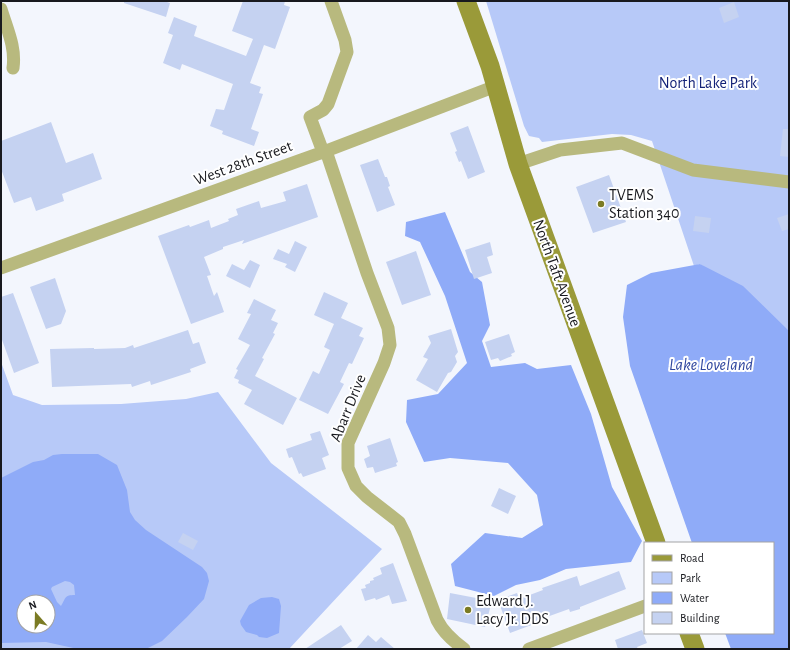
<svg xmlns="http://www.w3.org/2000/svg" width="790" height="650" viewBox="0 0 790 650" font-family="'Alegreya Sans',sans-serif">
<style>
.green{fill:#b7c9f8;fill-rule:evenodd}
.water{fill:#8fabf8;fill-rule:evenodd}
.building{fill:#c5d2f1}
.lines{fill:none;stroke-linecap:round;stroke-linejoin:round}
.minor{stroke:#b8b97e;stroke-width:13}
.secondary{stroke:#9a9a39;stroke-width:19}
.poi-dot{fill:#7b7b23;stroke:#fff;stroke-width:1.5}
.labels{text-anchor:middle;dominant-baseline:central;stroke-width:4;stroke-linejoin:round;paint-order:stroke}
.park-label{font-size:16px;fill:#142278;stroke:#fff}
.street-label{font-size:16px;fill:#18191e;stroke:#fff}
.poi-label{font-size:16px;fill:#18191e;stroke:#fff;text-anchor:start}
.water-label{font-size:17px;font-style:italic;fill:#30479f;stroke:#fff}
</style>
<rect width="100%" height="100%" fill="#f3f6fd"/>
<!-- green -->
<path class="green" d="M486 1H789V331L700 264 694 266 652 141 631 135 612 134 542 142 539 138 529 136 524 126Z
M1 362 13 395 42 405 121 404 186 399 218 392 271 463 382 549 289 649H1ZM24 602H48V626H24Z"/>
<!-- water -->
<path class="water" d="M445 212 470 272 482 282 490 325 482 341 491 367 525 363 537 369 571 365 591 414 612 487 642 541 631 562 566 569 540 580 516 585 494 596 455 586 451 564 485 533 522 538 543 525 537 495 508 463 450 458 424 462 406 422 407 400 438 394 467 363 445 296 420 242 405 236 406 222Z
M700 264 743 286 789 331V649H731L725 633H773V543H692L630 366 623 317 627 285 651 273Z
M62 454H98L117 465 127 490 130 512 135 520 146 530 202 567 207 573 209 581 204 599 187 617 162 641 146 649H78L46 642 1 643V478L33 462 44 460 53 455ZM65 581 70 582 74 585 75 595C64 595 66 598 61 606L57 602 51 589 52 587ZM24 602H48V626H24Z
M272 597 279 599 281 606 279 633 267 638 259 637 257 635 246 632 241 625 240 621 249 605 261 598Z"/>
<!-- building -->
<path class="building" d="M124 1H164L170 3 166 17 124 3Z
M243 1H285L284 5 290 7 275 49 264 45 250 83 261 87 259 93 263 94 251 129 259 132 254 146 222 134 223 131 210 126 216 109 224 110 233 84 182 64 180 70 163 63 173 35 168 33 174 17 197 26 194 36 246 56 253 39 232 31Z
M734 2 739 17 724 23 719 8Z
M51 122 66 163 93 153 102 179 62 194 64 201 36 211 31 197 14 203 1 169V141Z
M468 126 485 172 468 179 461 161 459 162 455 152 457 151 450 133Z
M783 129H789V157L780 156Z
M378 159 385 177H387L390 186 388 187 395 205 377 212 360 165Z
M609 175 626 222 593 233 576 187Z
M307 184 318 217 242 244 244 240 223 247V249L204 257 211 275 207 276 214 296 217 292 224 312 191 324 158 236 189 225 190 227 209 220 211 228 229 221 228 219 238 215 236 209 259 201 261 208 286 201 283 192Z
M789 214V229L782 231 777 218Z
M695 216 711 218 709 233 693 231Z
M295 241 307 247 295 272 285 267 287 264 273 259 278 249 289 254Z
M490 242 493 255 487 257 492 273 474 279 465 250Z
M416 251 431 295 402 305 386 262Z
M250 260 260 265 250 288 226 276 232 264 244 270Z
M55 278 66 311 61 324 46 329 30 287Z
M324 292 348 303 341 318 363 328 359 336 364 338 352 364 349 363 340 382 344 384 328 414 299 400 313 371 319 374 330 350 324 347 334 324 314 315Z
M13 293 39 363 14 373 1 337V297Z
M254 299 276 310 271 320 278 323 273 333 275 334 262 358 264 359 255 376 297 398 283 425 244 404 252 390 238 383 239 380 234 378 238 370 236 369 250 345 238 339 251 314 247 313Z
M451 329 458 352 455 356 457 362 451 372 448 373 437 392 416 380 428 359 423 357 431 343 428 336Z
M188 330 193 344 199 342 206 363 190 369 191 372 151 385 150 381 132 387 131 384 52 387 50 349 94 348V349L125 348 133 345 134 348Z
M509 334 515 352 511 354 512 356 500 361 498 358 491 360 485 342Z
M320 431 329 455 322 458 326 469 303 477 301 473 299 474 292 457 289 458 286 449 312 440 310 434Z
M390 438 398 462 396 463 397 466 375 473 373 467 367 468 364 459 370 456 367 446Z
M499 488 516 496 508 514 491 506Z
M183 533 198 541 193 550 178 542Z
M393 563 407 601 392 604 389 595 376 600 375 598 365 601 361 589 366 588 365 585 370 583V581L374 580 373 578 382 574 380 568Z
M619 571 626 589 580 607V609L570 612 569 609 544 618 545 620 510 633 498 600 517 593 519 599 543 590 542 588 577 576 580 586Z
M450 593 492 601 485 627 447 619Z
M341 625 352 641 339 649H305Z
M642 630 647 643 637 647 638 649H618L615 640Z
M368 635 376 642 381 637 395 649H356Z"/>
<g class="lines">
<!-- minor -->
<path class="minor" d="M1 9C7 29 16 47 13 68
M326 151 367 273 388 328 390 345 384 363 348 443V468L356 486 367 497 399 522 405 534 437 620C443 632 453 641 464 649
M323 152 310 117 323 110 328 104 347 52 345 40 331 1
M518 164 560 150 622 143 693 170 789 182
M1 268 326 151 496 86
M529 649 645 606"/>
<!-- secondary -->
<path class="secondary" d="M466 1 490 66 518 164 656 543
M689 633 695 649"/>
</g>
<!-- markers -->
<g class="poi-dot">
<circle cx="601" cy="204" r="4"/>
<circle cx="468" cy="610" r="4"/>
</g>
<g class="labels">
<!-- park labels -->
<g class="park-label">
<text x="708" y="83">North Lake Park</text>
</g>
<!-- street labels -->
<g class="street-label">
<text transform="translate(243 163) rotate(-20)">West 28th Street</text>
<text transform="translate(557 273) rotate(70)">North Taft Avenue</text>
<text transform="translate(348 408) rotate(-68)">Abarr Drive</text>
</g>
<!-- poi labels -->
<g class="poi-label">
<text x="609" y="195">TVEMS<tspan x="609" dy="18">Station 340</tspan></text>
<text x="476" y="601">Edward J.<tspan x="476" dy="18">Lacy Jr. DDS</tspan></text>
</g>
<!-- water labels -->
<g class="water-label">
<text x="711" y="364">Lake Loveland</text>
</g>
</g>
<!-- border -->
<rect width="790" height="650" fill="none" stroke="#18191e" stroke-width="4"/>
<!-- legend -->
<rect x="644" y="542" width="130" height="92" fill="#ffffff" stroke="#a3a3a5"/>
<rect x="652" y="555" width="20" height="6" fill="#9a9a39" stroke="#a3a3a5"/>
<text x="680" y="562" font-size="12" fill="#18191e">Road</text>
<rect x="652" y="572" width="20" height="12" fill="#b7c9f8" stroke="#a3a3a5"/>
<text x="680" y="582" font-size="12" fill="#18191e">Park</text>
<rect x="652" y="592" width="20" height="12" fill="#8fabf8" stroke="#a3a3a5"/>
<text x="680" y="602" font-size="12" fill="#18191e">Water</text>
<rect x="652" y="612" width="20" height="12" fill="#c5d2f1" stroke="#a3a3a5"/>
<text x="680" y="622" font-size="12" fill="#18191e">Building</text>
<!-- north arrow -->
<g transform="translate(36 614) rotate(340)"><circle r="19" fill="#ffffff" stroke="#a3a3a5"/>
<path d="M0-3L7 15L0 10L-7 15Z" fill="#7b7b23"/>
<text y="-6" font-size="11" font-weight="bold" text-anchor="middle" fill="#18191e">N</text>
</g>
</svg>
